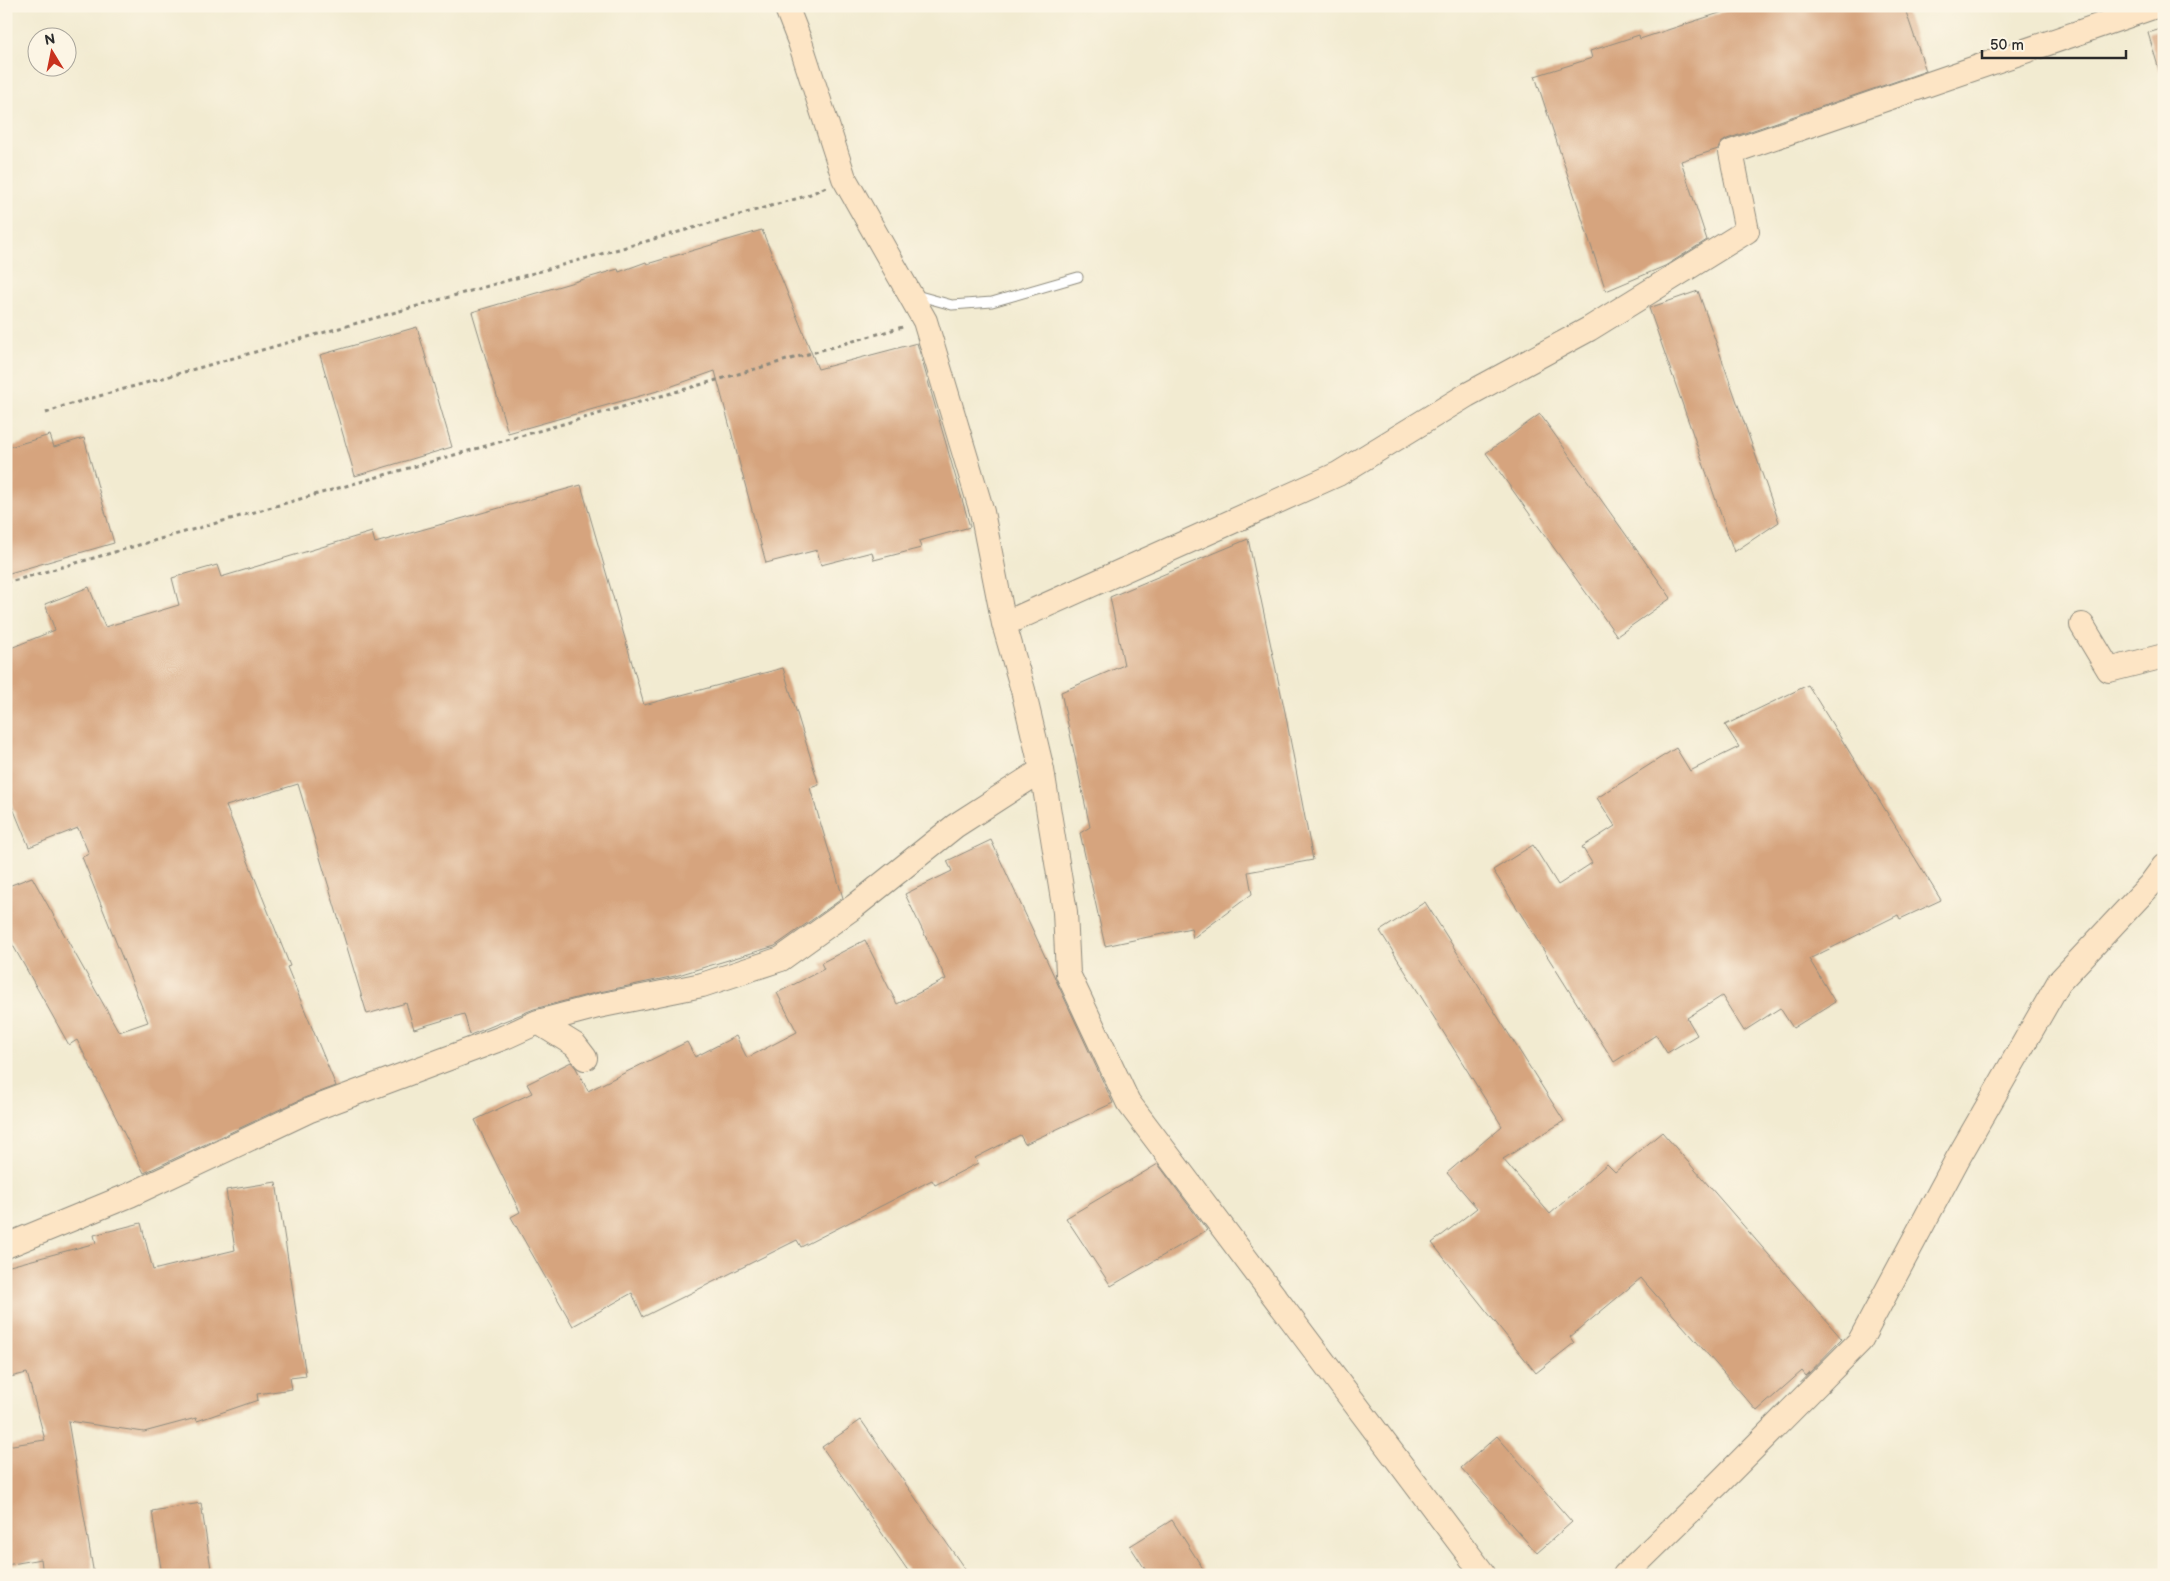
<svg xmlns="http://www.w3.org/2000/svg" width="2170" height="1581" viewBox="0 0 2170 1581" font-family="'Balsamiq Sans',sans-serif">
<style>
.building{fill:#d6a47e}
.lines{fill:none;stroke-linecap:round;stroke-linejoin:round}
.lane-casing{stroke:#8e8b7e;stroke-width:11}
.secondary-casing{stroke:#8e8b7e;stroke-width:26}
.path{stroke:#8e8b7e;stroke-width:3;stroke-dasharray:4 4;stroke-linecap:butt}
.lane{stroke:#fff;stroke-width:9}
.secondary{stroke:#fde5c5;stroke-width:24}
</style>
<rect width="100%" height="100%" fill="#fcf5e5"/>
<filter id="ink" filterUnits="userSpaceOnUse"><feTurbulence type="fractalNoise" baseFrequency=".02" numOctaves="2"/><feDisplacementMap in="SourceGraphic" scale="10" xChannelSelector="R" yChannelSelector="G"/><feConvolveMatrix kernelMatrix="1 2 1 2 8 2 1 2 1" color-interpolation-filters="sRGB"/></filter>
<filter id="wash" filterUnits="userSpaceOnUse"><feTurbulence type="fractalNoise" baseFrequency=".0096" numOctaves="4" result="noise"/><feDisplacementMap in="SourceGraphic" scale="20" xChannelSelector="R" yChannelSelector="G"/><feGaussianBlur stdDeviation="1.12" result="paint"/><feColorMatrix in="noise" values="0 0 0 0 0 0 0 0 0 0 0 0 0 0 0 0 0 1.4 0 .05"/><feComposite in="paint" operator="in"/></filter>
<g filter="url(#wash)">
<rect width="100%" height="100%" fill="#f2ebd1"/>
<g id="blocks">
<!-- building -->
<path class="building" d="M1741 6H1904L1926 71 1727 139 1721 143 1718 149 1681 161 1707 240 1665 266 1606 291 1535 76 1592 58 1590 51 1639 35 1640 39Z
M2164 28V73H2160L2148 33Z
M762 230 818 369 917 343 970 527 919 541 921 548 874 560 872 552 821 565 817 550 766 563 715 371 661 390 508 433 472 312 618 269 619 272 646 262 647 264Z
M1698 291 1779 522 1734 552 1649 308Z
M417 327 452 447 355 476 320 355Z
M1540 414 1671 598 1617 636 1486 453Z
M50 435 54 447 84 438 114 543 6 574V448Z
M581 485 644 705 783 668 819 785 810 788 843 898 775 946 675 976 595 993 534 1009 470 1035 464 1014 414 1029 406 1003 367 1014 298 784 226 806 290 966 287 967 336 1086 304 1098 144 1173 77 1040 69 1045 6 933V887L32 877 119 1032 148 1022 82 857 89 854 78 828 29 847 6 791V650L55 630 45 604 89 587 105 627 179 605 172 578 217 565 221 577 372 532 375 543Z
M1248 539 1285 712 1313 860 1248 872 1252 894 1193 938 1191 928 1105 946 1080 833 1090 827 1061 692 1124 665 1110 597Z
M1808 685 1941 900 1900 919 1898 915 1809 959 1835 1002 1793 1028 1780 1008 1744 1031 1722 996 1687 1018 1697 1035 1667 1053 1656 1035 1614 1062 1493 870 1533 845 1558 885 1592 863 1582 847 1615 826 1597 798 1676 748 1690 771 1739 747 1725 725Z
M991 840 1113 1103 1025 1144 1020 1135 975 1158 978 1163 935 1185 932 1180 801 1247 797 1240 643 1317 632 1293 573 1326 511 1217 520 1212 475 1120 532 1093 527 1084 571 1062 576 1068 588 1091 687 1042 695 1057 736 1036 747 1058 797 1032 777 993 824 969 821 963 865 940 897 1004 946 979 905 894 952 871 947 861Z
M1425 902 1564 1121 1503 1159 1550 1214 1607 1164 1615 1172 1662 1132 1842 1339 1806 1376 1802 1371 1757 1411 1641 1278 1570 1337 1574 1343 1536 1373 1432 1243 1477 1208 1447 1173 1502 1126 1380 931Z
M1158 1164 1207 1230 1111 1286 1066 1218Z
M276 1182 306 1376 290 1378 292 1389 257 1394 258 1400 197 1421 196 1418 144 1432 68 1421 94 1575H43L41 1559 6 1565V1446L45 1440 27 1373 6 1378V1314H11L6 1295V1267L96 1243 94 1235 141 1223 153 1270 235 1250 226 1190Z
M861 1420 969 1575H911L822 1447Z
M1497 1436 1572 1522 1537 1553 1461 1468Z
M201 1503 212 1575H162L152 1511Z
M1172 1520 1207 1575H1149L1130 1546Z"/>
</g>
</g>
<g filter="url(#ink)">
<use href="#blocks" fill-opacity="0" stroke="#8e8b7e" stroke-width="1"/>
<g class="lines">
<!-- lane casing -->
<g class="lane-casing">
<path id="lane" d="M916 295 952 305 992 302 1078 277"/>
</g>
<!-- secondary casing -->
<g class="secondary-casing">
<path id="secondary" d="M1004 624 1338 474 1467 395 1589 329 1747 231 1731 152 2156 6
M2082 625 2109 670 2164 656
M1042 770 1065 912 1068 974 1128 1102 1484 1575
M585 1058 575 1045 538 1022 598 1006 702 985 781 959 855 906 955 826 1042 770 1023 690 1004 624 982 512 925 321 844 178 800 42 786 6
M6 1246 130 1195 310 1110 505 1037 538 1022
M1625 1575 1719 1483 1860 1341 1958 1158 2059 982 2150 885 2164 866"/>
</g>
<!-- path -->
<path class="path" d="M46 413 64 406 806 196 826 187
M6 583 906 326"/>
<!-- lane -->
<use href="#lane" class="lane"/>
<!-- secondary -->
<use href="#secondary" class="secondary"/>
</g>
</g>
<!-- margin -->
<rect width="2170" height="1581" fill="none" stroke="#fcf5e5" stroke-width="25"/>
<!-- north arrow -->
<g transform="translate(52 52) rotate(350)"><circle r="24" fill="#fcf5e5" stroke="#a8a49b"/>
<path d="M0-4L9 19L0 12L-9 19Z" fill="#c8321e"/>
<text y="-8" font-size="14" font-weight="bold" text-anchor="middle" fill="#2b2b2b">N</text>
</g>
<!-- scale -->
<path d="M1982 50v8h144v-8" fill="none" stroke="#2b2b2b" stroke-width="2.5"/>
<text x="1990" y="50" font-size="15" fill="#2b2b2b" stroke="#fcf5e5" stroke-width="4" paint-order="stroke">50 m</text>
</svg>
